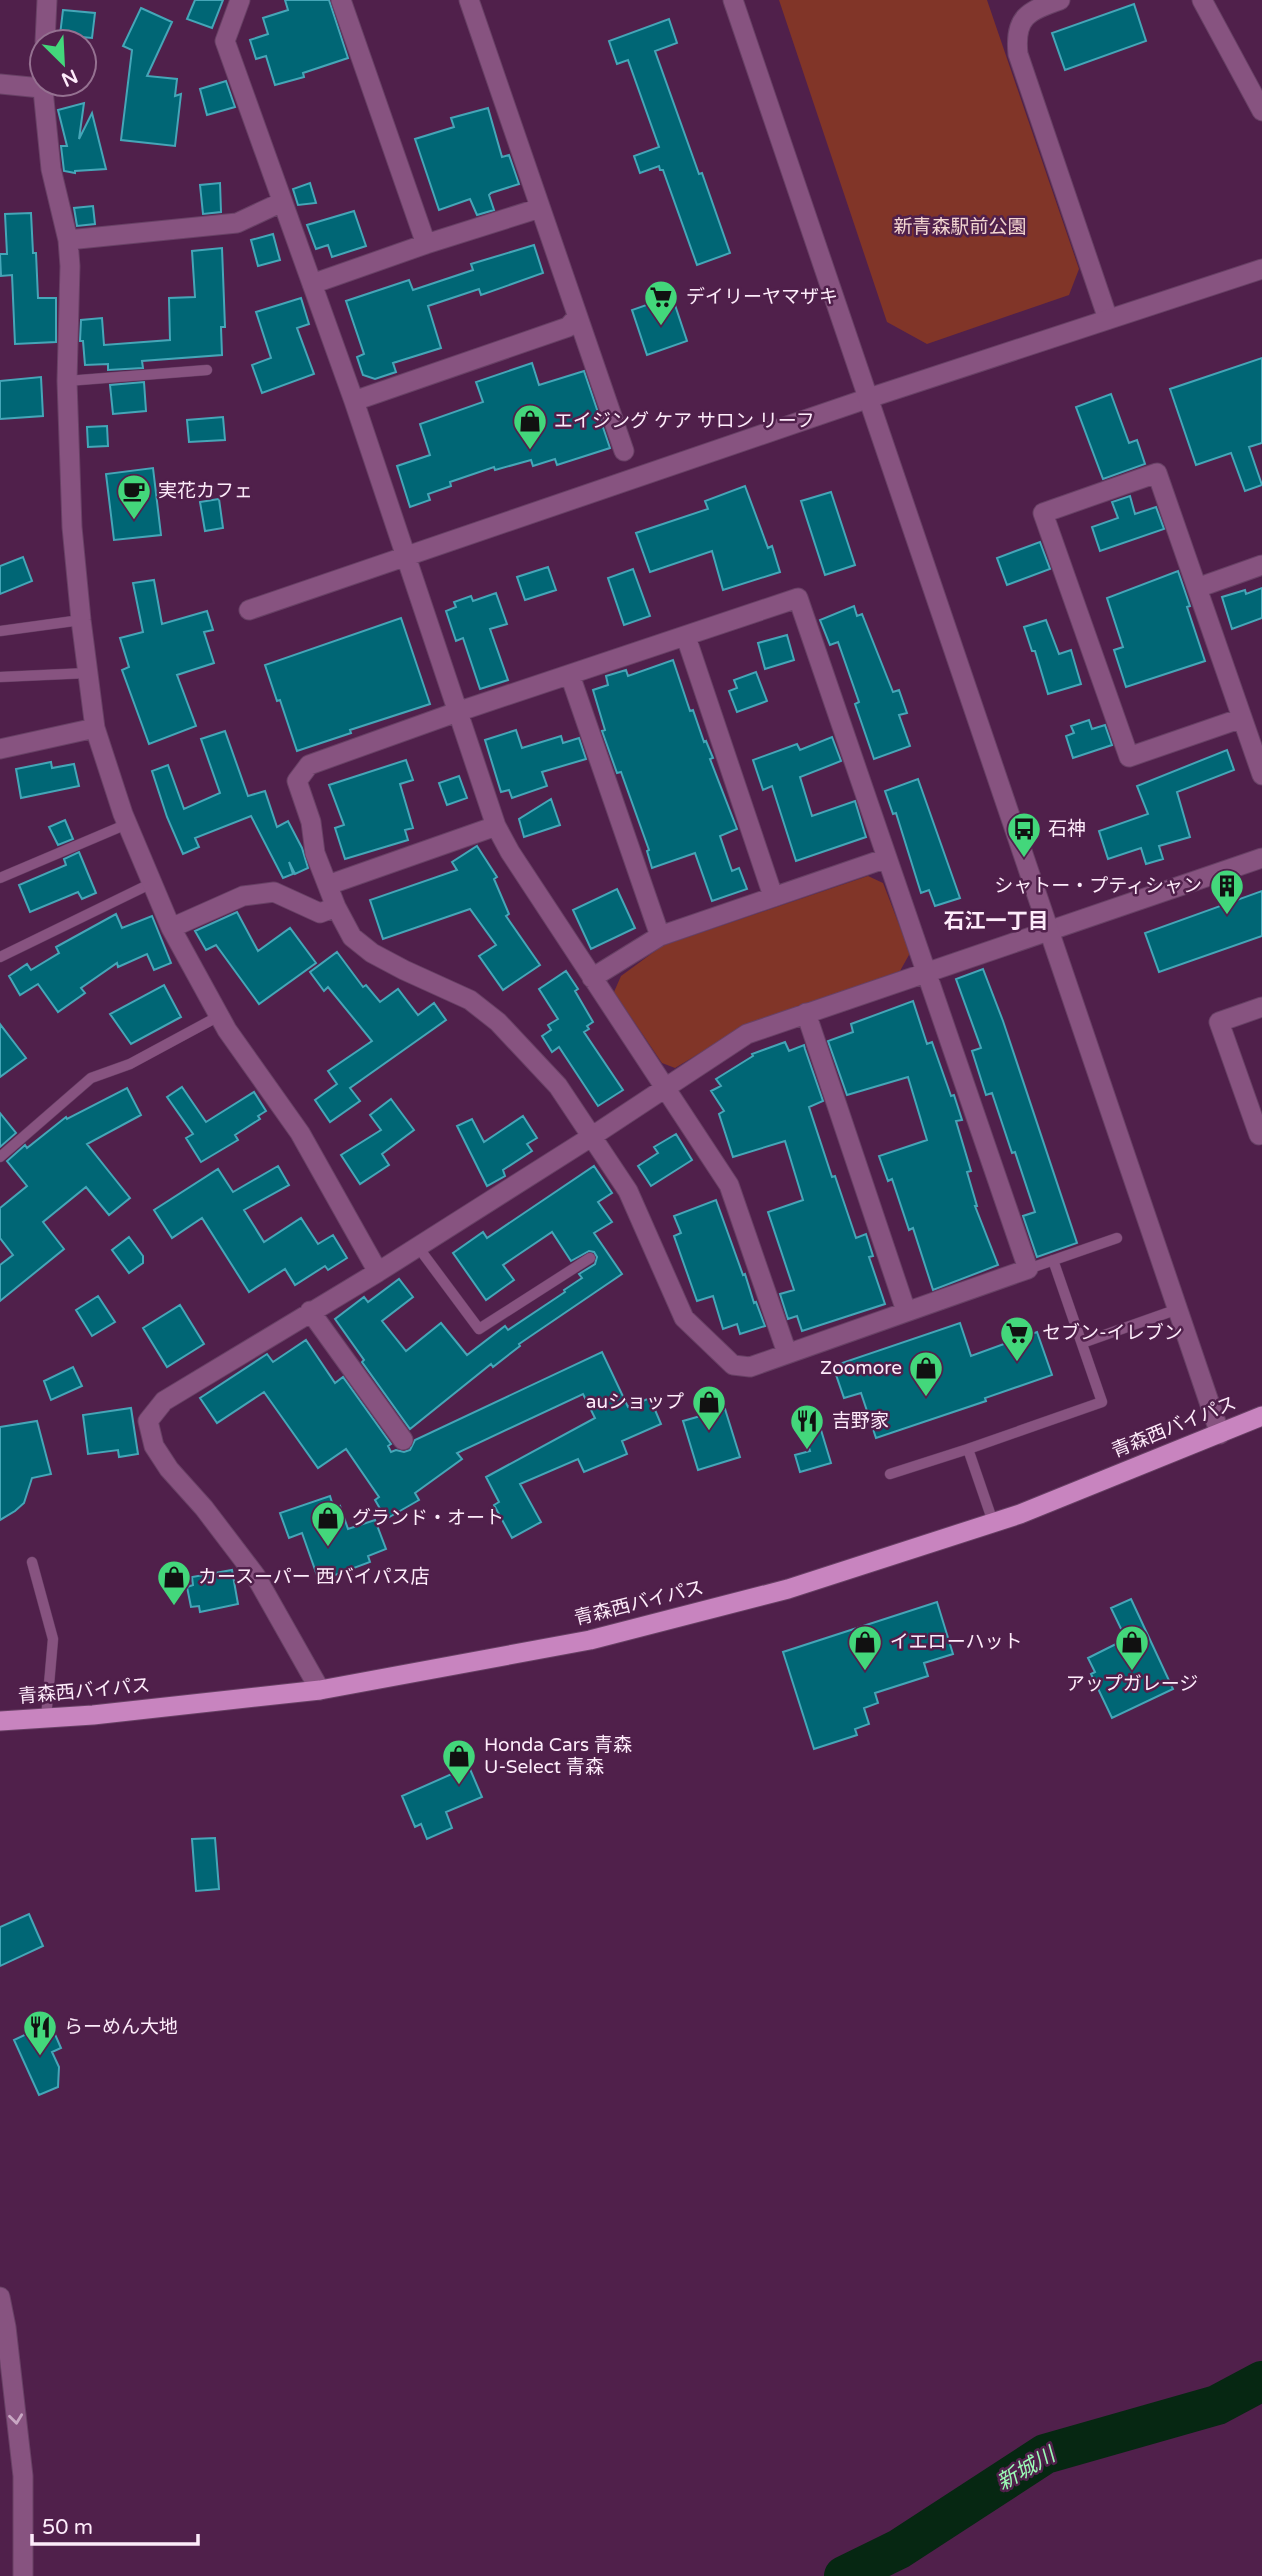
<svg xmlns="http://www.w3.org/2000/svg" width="1262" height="2576" viewBox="0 0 1262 2576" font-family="'Varela Round','Noto Sans JP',sans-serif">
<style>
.green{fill:#813528}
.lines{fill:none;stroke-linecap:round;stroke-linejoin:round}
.river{stroke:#062712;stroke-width:40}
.building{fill:#006675;stroke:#45a6b8;stroke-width:2}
.service-casing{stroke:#684165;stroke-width:11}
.minor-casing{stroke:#684165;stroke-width:21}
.tertiary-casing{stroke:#684165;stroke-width:21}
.trunk-casing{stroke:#684165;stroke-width:21}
.service{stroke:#875380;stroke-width:10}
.minor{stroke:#875380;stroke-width:19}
.tertiary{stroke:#875380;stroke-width:19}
.trunk{stroke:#c884bf;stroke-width:19}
.oneway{stroke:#c8a7c3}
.labels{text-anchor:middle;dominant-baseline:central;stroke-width:5;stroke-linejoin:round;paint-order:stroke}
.park-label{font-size:19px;fill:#f3d6d0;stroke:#50204b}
.poi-label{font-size:19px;fill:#fdebfa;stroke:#50204b;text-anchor:start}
.street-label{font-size:19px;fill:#fdebfa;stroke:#50204b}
.neighbourhood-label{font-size:21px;font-weight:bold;fill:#fdebfa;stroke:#50204b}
.water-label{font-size:21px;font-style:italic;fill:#9bfcb6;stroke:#50204b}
</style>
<rect width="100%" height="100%" fill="#50204b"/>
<!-- green -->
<path class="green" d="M779 0H987L1079 269 1069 295 927 344 887 322Z
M868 876 883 883 910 953 900 971 748 1024 675 1068 662 1063 614 992 621 976 662 946Z"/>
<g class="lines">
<!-- river -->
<path class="river" d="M844 2576 899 2549 1045 2454 1217 2405 1262 2381"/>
</g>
<!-- building -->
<path class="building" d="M195 0H223L212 28 187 19Z
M285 0H329L348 58 303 73 304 77 275 85 266 56 256 59 250 40 268 34 263 18 288 10Z
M1134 4 1146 41 1065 70 1052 33Z
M141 8 172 22 147 76 177 79 175 96 181 94 175 146 121 140 132 50 123 46Z
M63 10 95 13 92 38 60 35Z
M669 19 677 43 655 51 699 174 702 173 730 253 697 265 663 170H660L659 166 640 173 634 156 659 147 628 60 617 64 609 41Z
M226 81 235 107 207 115 200 89Z
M84 103 79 139 92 113 106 169 75 171V173L64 171 61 146H67L58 110Z
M488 108 502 157 509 155 519 184 491 193 489 195 494 210 477 215 470 199 439 210 415 139 454 127 451 118Z
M220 183 221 212 203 214 200 185Z
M310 183 316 203 298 205 293 189Z
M93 206 95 224 77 226 74 208Z
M354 211 366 246 332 257 328 245 316 249 307 225Z
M31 213 33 253H36L38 298H56V342L15 344 12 275 1 276 0 254H7L5 214Z
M273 234 280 260 258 266 251 240Z
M534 245 543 273 481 295 479 289 428 306 441 348 393 363 396 372 375 379 363 375 357 357 364 354 346 301 409 280 413 290 473 270 471 264Z
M222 248 225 327H221L222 355 142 361 143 368 108 370V364L85 365 83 341H80L81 320 102 318 104 345 170 340 169 298 195 297 192 251Z
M672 296 687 341 647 355 632 310Z
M301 298 309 324 297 328 314 374 262 393 252 365 271 358 256 312Z
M1262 358V443L1249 447 1262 485 1245 491 1231 453 1196 465 1170 389Z
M532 363 539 385 584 371 610 448 557 465 555 459 533 466 531 460 495 470 494 467 450 482 451 486 428 494 430 500 410 507 397 466 430 455 420 424 483 402 476 382Z
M41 377 43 416 0 419V381Z
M144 382 146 411 113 414 110 385Z
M1111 394 1129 443 1137 440 1145 464 1103 479 1076 407Z
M223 417 225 440 189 442 187 420Z
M107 426 108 446 88 447 87 427Z
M153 468 161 535 114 540 106 474Z
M745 486 768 548 772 546 780 572 723 590 712 551 650 572 636 533 708 509 705 501Z
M831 492 855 565 825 575 801 501Z
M1130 496 1135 514 1156 507 1164 529 1100 551 1092 527 1118 518 1112 502Z
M219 499 223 528 205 531 200 502Z
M1040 542 1050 569 1007 585 997 558Z
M23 557 32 581 0 594V566Z
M548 567 556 590 525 600 517 577Z
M633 569 650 616 624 625 608 578Z
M1178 571 1190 606 1187 607 1205 661 1126 687 1114 650 1123 647 1107 598Z
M154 580 162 624 207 611 213 630 204 632 214 663 177 675 196 726 149 744 122 670 129 667 120 638 143 632 133 583Z
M1262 588V618L1232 629 1222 597 1245 590 1246 594Z
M496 593 507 624 490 629 508 680 480 689 463 638 456 641 446 611 456 607 454 602 471 596 473 601Z
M854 606 857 616 862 614 893 692 899 690 907 713 899 715 910 746 874 759 855 704 859 702 838 642 830 645 820 620Z
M401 618 430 704 350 730 351 733 297 751 280 700 277 701 265 665Z
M1046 620 1059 654 1071 650 1081 684 1048 694 1035 651H1032L1024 627Z
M787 635 794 660 765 669 758 643Z
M673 660 690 711 693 710 704 742 706 741 713 758 710 759 737 829 720 836 732 871 739 868 747 889 712 901 695 853 652 868 647 851 649 850 621 772 617 773 602 731 605 730 593 690 608 685 606 676 626 670 628 676Z
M756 672 767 701 737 712 729 691 737 688 734 680Z
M1089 720 1092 729 1105 725 1112 745 1073 758 1066 736 1074 733 1071 726Z
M516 730 522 748 561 736 563 743 579 738 586 759 542 772 547 786 512 798 509 790 501 792 485 740Z
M225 731 248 796 265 791 277 827 288 821 302 848 308 868 295 874 289 862 293 874 283 878 251 816 195 838 199 847 183 854 167 817 152 771 168 765 184 809 220 793 201 739Z
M832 737 841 761 800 777 812 816 855 801 866 837 796 861 772 786 763 790 753 760 797 744 800 750Z
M1227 750 1234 770 1177 792 1190 837 1159 846 1163 859 1146 864 1141 848 1108 859 1099 831 1148 814 1137 786Z
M406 760 413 780 400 784 413 828 405 830 408 840 345 859 335 828 344 825 329 785Z
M51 762 52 768 74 764 79 786 21 798 16 769Z
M459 776 467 798 447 805 439 783Z
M918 779 960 898 935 906 929 890 921 893 896 813 893 814 885 791Z
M551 799 560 825 524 837 519 819Z
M65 820 73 839 58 845 49 827Z
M477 846 497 877 494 879 509 914 506 916 540 965 503 990 479 956 496 945 470 909 383 939 370 900 457 870 452 862Z
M79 852 96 893 82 899 78 892 30 912 19 885 66 865 64 859Z
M617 889 635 928 591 949 573 910Z
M1262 891V936L1159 972 1145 933Z
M237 912 258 951 290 928 316 963 259 1004 216 945 206 950 195 931Z
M116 914 122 928 152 916 171 963 154 970 147 954 118 967 117 963 81 988 85 993 58 1012 38 984 20 995 9 976 27 964 31 970 59 953 56 947Z
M337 952 363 987 366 985 380 1002 398 989 418 1015 434 1003 446 1020 350 1088 360 1101 330 1122 315 1100 337 1084 328 1071 372 1041 328 987 324 991 310 972Z
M983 969 1003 1021 1077 1243 1037 1257 1023 1216 1035 1212 1015 1152 1012 1153 992 1093 986 1095 972 1051 981 1048 956 979Z
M566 971 578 989 575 991 593 1022 587 1026 589 1029 584 1032 623 1090 598 1106 559 1047 552 1052 542 1036 551 1030 548 1025 558 1019 539 989Z
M164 985 181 1017 131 1044 110 1014Z
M913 1001 927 1044 932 1042 951 1096 954 1095 962 1120 956 1121 971 1171 967 1172 977 1206H975L998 1265 933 1290 913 1228 909 1230 892 1179 888 1181 879 1156 927 1140 908 1077 847 1095 828 1041 853 1032 851 1024Z
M0 1024 26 1058 0 1077Z
M785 1042 789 1051 804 1045 805 1049 823 1101 809 1107 832 1177 835 1176 856 1238 866 1234 873 1256 869 1257 885 1304 802 1331 797 1316 788 1319 780 1294 794 1290 768 1212 803 1200 785 1141 733 1157 719 1114 724 1111 711 1091 721 1086 716 1079 753 1056 752 1054Z
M182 1087 206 1122 254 1092 266 1111 258 1116 260 1119 235 1135 238 1140 201 1162 186 1138 193 1134 167 1097Z
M127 1088 141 1115 87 1144 130 1198 109 1215 86 1187 43 1222 64 1249 0 1301V1265L13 1255 0 1238V1208L27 1186 7 1161 25 1145 27 1148 66 1117 67 1119Z
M391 1099 414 1130 382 1154 389 1165 360 1184 341 1155 381 1130 370 1115Z
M0 1113 16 1133 0 1147Z
M523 1116 537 1138 527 1144 532 1151 503 1170 505 1176 487 1186 457 1126 472 1119 484 1142Z
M676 1134 692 1160 651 1186 638 1166 658 1153 654 1147Z
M278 1166 289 1185 244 1210 264 1242 301 1218 318 1244 333 1235 347 1258 328 1270 325 1266 295 1285 285 1269 249 1292 202 1218 172 1238 154 1210 218 1169 233 1192Z
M594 1166 612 1193 598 1202 612 1222 594 1233 622 1274 519 1344 520 1346 493 1367 491 1364 410 1429 362 1362 364 1360 335 1319 364 1297 368 1302 399 1279 413 1297 382 1321 406 1351 441 1323 467 1355 505 1326 508 1330 565 1292 564 1290 582 1278 579 1274 595 1264 597 1257 594 1252 589 1251 571 1261 552 1232 503 1265 514 1280 486 1300 453 1253 483 1232 487 1238Z
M716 1200 743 1275 745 1274 754 1303 756 1302 765 1326 740 1334 737 1324 723 1329 713 1296 697 1301 674 1236 681 1233 674 1216Z
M129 1237 143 1256V1263L129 1273 112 1250Z
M98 1296 115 1322 92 1336 76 1310Z
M180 1305 204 1344 167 1367 143 1328Z
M960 1323 971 1356 1037 1332 1052 1375 985 1398 986 1401 876 1438 861 1393 844 1398 833 1366Z
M306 1340 335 1383 343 1377 391 1444 388 1446 391 1452 396 1450 404 1452 410 1450 415 1440 602 1352 628 1407 650 1398 661 1424 622 1441 627 1454 584 1472 578 1459 520 1484 541 1522 512 1538 494 1505 499 1502 486 1477 595 1418 583 1394 457 1453 462 1459 415 1493 419 1500 386 1519 375 1500 379 1497 346 1449 318 1468 264 1392 217 1423 200 1398 267 1354 273 1362Z
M73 1367 82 1386 51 1400 44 1381Z
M131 1408 138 1454 119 1457 118 1450 88 1454 83 1415Z
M725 1409 740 1457 698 1470 683 1421Z
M37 1421 51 1474 32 1478 24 1503 15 1511 0 1520V1427Z
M821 1430 831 1463 800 1472 795 1455 810 1451 805 1435Z
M330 1496 334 1509 340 1506 348 1529 375 1520 386 1549 368 1556 370 1562 319 1581 302 1533 289 1538 280 1513Z
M232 1570 238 1604 200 1612 199 1606 191 1607 187 1587 193 1585 192 1577Z
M1131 1599 1173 1689 1112 1718 1091 1674 1095 1672 1088 1658 1126 1639 1111 1608Z
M937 1602 953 1654 924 1663 928 1676 875 1693 878 1703 864 1708 869 1724 855 1729 857 1735 814 1749 783 1652Z
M463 1769 465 1772 470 1769 482 1797 446 1812 452 1828 427 1839 421 1824 415 1827 402 1796Z
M215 1838 219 1889 196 1891 192 1839Z
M29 1914 43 1946 0 1966V1927Z
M50 2023 61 2048 52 2052 59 2067 58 2087 39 2095 14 2040Z"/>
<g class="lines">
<!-- service casing -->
<g class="service-casing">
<path id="service" d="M67 381 207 370
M0 631 81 620
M0 677 88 673
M0 878 127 824
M0 957 152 883
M0 1157 91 1078 130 1064 219 1016
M418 1247 479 1329 590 1258
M1028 1269 1117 1238
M1082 1343 1178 1309
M890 1474 968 1449
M993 1522 968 1449 1102 1402 1053 1260
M32 1562 53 1639 46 1718"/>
</g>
<!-- minor casing -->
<g class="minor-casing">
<path id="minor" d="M240 0 225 41 354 401 496 826 510 852 729 1185 787 1353
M341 0 426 244
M469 0 624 451
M1060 0C1028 11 1014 17 1018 54L1108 319
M1202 0 1262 111
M45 42 47 0
M42 80 51 169 68 240 70 266 67 381 72 527 81 620 95 728 123 814 171 928 227 1030 300 1133 378 1272 164 1401 148 1421 154 1446 169 1469 204 1508 255 1575 320 1690
M0 84 41 88
M68 240 237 223 282 202
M312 284 426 244 540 208
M354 401 568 327 577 317
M1197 588 1262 565
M798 598 1028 1269 750 1367 733 1365 684 1318 628 1191 558 1086 498 1022 470 1000 404 970 372 953 352 937 336 907 315 853 311 822 297 781 309 765 457 712Z
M249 610 869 398
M686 637 773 896
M570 675 660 936
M1242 718 1129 757 1043 513 1157 473 1262 775
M0 749 95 728
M328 885 496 826
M171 928 243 896 274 892 320 913 336 907
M592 978 660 936 887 858
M1262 1007 1219 1022 1259 1135 1262 1134
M806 1013 906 1311
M378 1272 591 1137 747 1034 1262 858
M310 1311 403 1440"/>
</g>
<!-- tertiary casing -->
<g class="tertiary-casing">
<path id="tertiary" d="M733 0 1220 1434
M869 398 1262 269
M0 2297 6 2327 23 2476V2576"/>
</g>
<!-- trunk casing -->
<g class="trunk-casing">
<path id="trunk" d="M0 1721 93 1715 320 1690 590 1640 788 1589 1020 1514 1262 1416"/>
</g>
<!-- service -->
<use href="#service" class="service"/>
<!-- minor -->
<use href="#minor" class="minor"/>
<!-- tertiary -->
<use href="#tertiary" class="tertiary"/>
<!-- trunk -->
<use href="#trunk" class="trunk"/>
</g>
<!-- one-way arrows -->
<defs><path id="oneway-chevron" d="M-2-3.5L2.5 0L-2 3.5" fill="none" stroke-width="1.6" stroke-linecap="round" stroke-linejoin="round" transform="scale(1.75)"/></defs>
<use class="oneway" href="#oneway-chevron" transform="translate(16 2419) rotate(83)"/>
<!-- icons -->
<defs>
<g id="supermarket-pin" transform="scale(1.75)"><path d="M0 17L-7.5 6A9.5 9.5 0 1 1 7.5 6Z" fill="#43d77b" stroke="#50204b"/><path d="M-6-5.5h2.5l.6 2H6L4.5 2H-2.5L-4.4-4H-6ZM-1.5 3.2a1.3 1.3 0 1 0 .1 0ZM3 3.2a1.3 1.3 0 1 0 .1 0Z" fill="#111"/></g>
<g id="shop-pin" transform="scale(1.75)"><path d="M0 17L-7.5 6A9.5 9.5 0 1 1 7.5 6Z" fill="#43d77b" stroke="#50204b"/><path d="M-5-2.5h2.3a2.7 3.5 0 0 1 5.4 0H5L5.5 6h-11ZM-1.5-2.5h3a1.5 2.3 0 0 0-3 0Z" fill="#111"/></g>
<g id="cafe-pin" transform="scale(1.75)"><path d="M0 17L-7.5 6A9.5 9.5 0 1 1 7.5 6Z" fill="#43d77b" stroke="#50204b"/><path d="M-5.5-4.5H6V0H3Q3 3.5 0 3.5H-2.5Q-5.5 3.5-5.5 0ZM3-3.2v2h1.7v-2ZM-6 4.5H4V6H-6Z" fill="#111"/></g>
<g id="bus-pin" transform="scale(1.75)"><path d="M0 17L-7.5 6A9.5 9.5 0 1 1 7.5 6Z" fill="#43d77b" stroke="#50204b"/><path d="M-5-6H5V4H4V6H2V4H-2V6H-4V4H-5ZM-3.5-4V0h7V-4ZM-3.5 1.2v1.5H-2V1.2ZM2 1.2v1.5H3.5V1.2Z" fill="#111"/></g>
<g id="building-pin" transform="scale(1.75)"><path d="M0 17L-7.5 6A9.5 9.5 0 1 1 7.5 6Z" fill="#43d77b" stroke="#50204b"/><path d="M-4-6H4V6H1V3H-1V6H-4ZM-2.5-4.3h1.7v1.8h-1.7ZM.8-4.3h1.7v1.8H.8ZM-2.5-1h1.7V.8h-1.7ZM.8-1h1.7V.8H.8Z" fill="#111"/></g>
<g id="restaurant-pin" transform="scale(1.75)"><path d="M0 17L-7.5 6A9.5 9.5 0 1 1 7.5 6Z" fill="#43d77b" stroke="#50204b"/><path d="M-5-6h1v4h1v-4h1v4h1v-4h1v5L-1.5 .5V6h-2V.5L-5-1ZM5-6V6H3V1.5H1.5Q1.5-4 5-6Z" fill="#111"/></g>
</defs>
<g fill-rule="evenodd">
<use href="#supermarket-pin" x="661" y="297"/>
<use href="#shop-pin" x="530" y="421"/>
<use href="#cafe-pin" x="134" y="491"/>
<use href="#bus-pin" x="1024" y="829"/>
<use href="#building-pin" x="1227" y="886"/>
<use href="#supermarket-pin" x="1017" y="1333"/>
<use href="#shop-pin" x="926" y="1368"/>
<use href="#shop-pin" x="709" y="1402"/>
<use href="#restaurant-pin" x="807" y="1421"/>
<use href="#shop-pin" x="328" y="1518"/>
<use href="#shop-pin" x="174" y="1577"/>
<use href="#shop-pin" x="865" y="1642"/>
<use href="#shop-pin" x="1132" y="1642"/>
<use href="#shop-pin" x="459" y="1756"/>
<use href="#restaurant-pin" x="40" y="2027"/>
</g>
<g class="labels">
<!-- park labels -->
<g class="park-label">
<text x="960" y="227">新青森駅前公園</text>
</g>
<!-- poi labels -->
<g class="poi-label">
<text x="686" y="297">デイリーヤマザキ</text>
<text x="554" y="421">エイジング ケア サロン リーフ</text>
<text x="158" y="491">実花カフェ</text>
<text x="1048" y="829">石神</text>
<text x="1202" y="886" text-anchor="end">シャトー・プティシャン</text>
<text x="1042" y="1333">セブン-イレブン</text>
<text x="902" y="1368" text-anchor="end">Zoomore</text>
<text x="684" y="1402" text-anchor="end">auショップ</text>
<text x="832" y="1421">吉野家</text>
<text x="352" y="1518">グランド・オート</text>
<text x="198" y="1577">カースーパー 西バイパス店</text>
<text x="890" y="1642">イエローハット</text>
<text x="1132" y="1684" text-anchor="middle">アップガレージ</text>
<text x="484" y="1745">Honda Cars 青森<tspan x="484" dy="22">U-Select 青森</tspan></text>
<text x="64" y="2027">らーめん大地</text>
</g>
<!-- street labels -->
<g class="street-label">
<text transform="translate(1174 1427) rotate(-22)">青森西バイパス</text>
<text transform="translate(639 1603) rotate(-14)">青森西バイパス</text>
<text transform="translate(84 1691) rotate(-5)">青森西バイパス</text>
</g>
<!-- neighbourhood labels -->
<g class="neighbourhood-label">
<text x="996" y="921">石江一丁目</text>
</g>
<!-- water labels -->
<g class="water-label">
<text transform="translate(1026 2469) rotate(-30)">新城川</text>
</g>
</g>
<!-- north arrow -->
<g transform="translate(63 63) rotate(156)"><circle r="33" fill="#50204b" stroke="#957191" stroke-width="2"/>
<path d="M0-5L12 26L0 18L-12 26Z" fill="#43d77b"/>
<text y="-10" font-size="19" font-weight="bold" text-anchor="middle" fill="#fdebfa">N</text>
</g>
<!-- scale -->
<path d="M32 2534v10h166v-10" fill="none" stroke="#fdebfa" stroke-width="3.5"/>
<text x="42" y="2534" font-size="21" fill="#fdebfa" stroke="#50204b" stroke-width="5" paint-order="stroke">50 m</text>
</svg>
